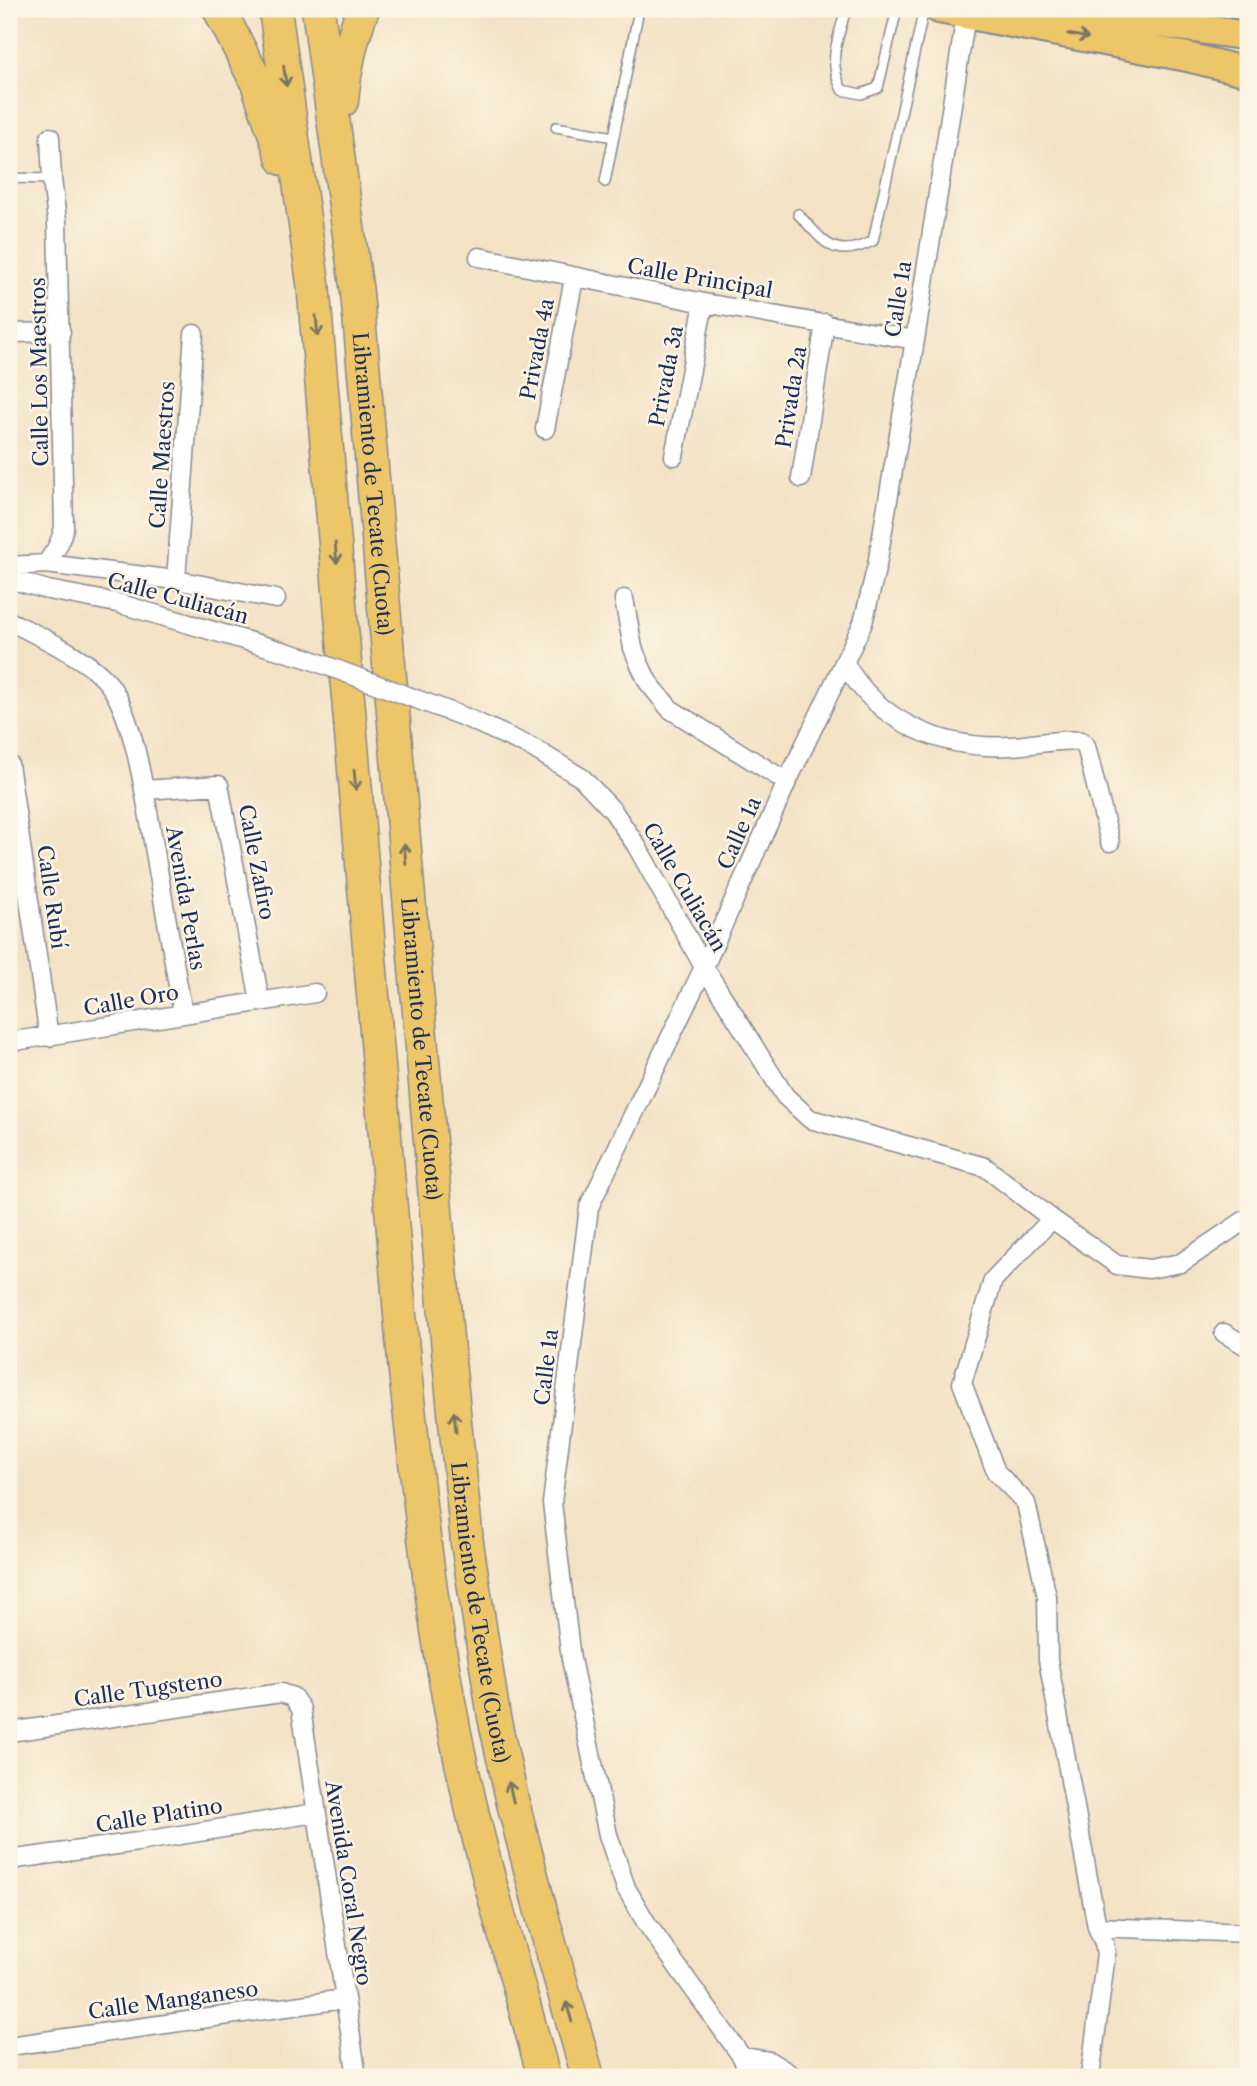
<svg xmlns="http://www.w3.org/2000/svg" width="1257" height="2086" viewBox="0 0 1257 2086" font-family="'Libre Caslon Text',serif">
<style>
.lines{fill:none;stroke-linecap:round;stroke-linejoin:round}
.service-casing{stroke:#878891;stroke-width:12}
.minor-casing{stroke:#878891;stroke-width:21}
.primary-casing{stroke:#878891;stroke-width:32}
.motorway-casing{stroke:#878891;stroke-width:35}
.service{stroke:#fff;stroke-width:9}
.minor{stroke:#fff;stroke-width:18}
.primary{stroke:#ecc669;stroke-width:28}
.motorway{stroke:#ecc669;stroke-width:32}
.minor-bridge-casing{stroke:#878891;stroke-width:21;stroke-linecap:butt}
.minor-bridge{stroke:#fff;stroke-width:18}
.oneway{stroke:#797363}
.labels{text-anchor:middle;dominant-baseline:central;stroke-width:5;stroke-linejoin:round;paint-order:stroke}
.street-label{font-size:21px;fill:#1b2f5e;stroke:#fcf5e5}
</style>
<rect width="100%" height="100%" fill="#fcf5e5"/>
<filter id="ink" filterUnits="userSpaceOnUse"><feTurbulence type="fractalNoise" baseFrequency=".0143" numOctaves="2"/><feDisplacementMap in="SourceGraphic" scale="14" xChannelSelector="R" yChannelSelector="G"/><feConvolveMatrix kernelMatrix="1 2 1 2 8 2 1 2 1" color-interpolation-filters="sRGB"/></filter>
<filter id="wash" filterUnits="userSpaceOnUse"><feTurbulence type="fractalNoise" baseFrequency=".00686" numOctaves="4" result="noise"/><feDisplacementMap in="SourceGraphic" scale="28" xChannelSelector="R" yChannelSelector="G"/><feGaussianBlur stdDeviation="1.57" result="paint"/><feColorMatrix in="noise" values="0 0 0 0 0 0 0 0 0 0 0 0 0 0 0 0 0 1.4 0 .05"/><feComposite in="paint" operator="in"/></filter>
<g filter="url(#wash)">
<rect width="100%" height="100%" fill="#f3e2c4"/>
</g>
<g filter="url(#ink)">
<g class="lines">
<!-- service casing -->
<g class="service-casing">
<path id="service" d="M846 9C838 40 827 59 842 90L861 94 878 88 897 9
M556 127 614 137
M9 178 52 179
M605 182 639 9
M798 214C824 241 833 261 873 241L924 9"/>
</g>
<!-- minor casing -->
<g class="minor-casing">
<path id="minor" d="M479 257 704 303 915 340
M9 333 61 332
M545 429 574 278
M674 456 704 303
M801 478 825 323
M46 564 176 580 276 599
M9 566 46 564 58 546 64 528 57 221 52 179 50 137
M9 579 48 590 117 603 306 658
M176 580 194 334
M624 599 633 648 640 665 648 682 670 709 787 782
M9 621C37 635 94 661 111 687 134 719 145 795 152 835 162 895 173 954 183 1014
M844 662C878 723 943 750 1011 746 1035 745 1058 738 1081 741L1086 746 1110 842
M467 718 531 747 582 778 613 811 636 845 704 967 785 1096 810 1119 985 1167 1052 1219 1117 1265 1149 1269 1181 1263 1248 1218
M9 764 49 1037
M144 790 219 785 260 1001
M9 1042 315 993
M1052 1219 993 1280 962 1383 996 1472 1026 1503 1047 1597 1048 1660 1097 1927 1104 1943 1106 1954 1090 2077
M1224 1333 1248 1347
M9 1732 281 1693 293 1697 301 1709 357 2077
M9 1860 138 1842 315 1813
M1097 1927 1248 1933
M9 2046 344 1999
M742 2057 769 2061 795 2077
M750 2077 742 2057 647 1924 626 1888 608 1835 571 1659 552 1503 589 1207 704 967 787 782 863 623 877 565 915 340 966 15"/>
</g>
<!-- primary casing -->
<g class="primary-casing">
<path id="primary" d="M939 9 1187 57 1248 72
M1062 9 1248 36"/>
</g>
<!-- motorway casing -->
<g class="motorway-casing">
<g id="motorway">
<path d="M219 9 257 83 283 159"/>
<path d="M275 9 313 283 404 1362C417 1483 430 1604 453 1723 476 1843 512 1960 544 2077"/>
<path id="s1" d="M318 9 357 293 448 1350 467 1543 494 1717 512 1799 543 1919 588 2077"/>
<path d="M342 101C345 69 351 39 363 9"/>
</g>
</g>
<!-- service -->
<use href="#service" class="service"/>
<!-- minor -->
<use href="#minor" class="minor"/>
<!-- primary -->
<use href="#primary" class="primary"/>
<!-- motorway -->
<use href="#motorway" class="motorway"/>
<!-- minor-bridge casing -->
<g class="minor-bridge-casing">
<path id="minor-bridge" d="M306 658 467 718"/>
</g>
<!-- minor-bridge -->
<use href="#minor-bridge" class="minor-bridge"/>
</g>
<!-- one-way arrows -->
<defs><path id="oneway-shaft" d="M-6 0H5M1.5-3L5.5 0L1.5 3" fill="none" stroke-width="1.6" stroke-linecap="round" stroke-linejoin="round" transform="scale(1.75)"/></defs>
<g class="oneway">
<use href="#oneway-shaft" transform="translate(1078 36) rotate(11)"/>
<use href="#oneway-shaft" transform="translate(285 76) rotate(82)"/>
<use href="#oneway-shaft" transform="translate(317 326) rotate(85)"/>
<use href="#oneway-shaft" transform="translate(336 553) rotate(85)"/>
<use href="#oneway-shaft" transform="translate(355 780) rotate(85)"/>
<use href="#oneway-shaft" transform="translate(405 854) rotate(-95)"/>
<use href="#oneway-shaft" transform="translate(455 1422) rotate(-96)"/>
<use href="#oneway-shaft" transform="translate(511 1792) rotate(-103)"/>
<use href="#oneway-shaft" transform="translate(569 2012) rotate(-106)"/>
</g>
</g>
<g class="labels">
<!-- street labels -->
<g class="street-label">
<text transform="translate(700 278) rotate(10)">Calle Principal</text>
<text transform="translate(898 299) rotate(-81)">Calle 1a</text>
<text transform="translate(537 349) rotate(-79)">Privada 4a</text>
<text transform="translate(39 372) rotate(-91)">Calle Los Maestros</text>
<text transform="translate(666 376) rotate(-79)">Privada 3a</text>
<text transform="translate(791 397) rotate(-81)">Privada 2a</text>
<text transform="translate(162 455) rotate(-86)">Calle Maestros</text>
<text stroke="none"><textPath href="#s1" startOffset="478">Libramiento de Tecate (Cuota)</textPath></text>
<text transform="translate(178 598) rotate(15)">Calle Culiacán</text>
<text transform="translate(739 833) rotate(-66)">Calle 1a</text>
<text transform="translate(257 862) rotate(79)">Calle Zafiro</text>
<text transform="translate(685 887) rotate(60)">Calle Culiacán</text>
<text transform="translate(52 897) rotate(82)">Calle Rubí</text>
<text transform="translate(186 898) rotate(80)">Avenida Perlas</text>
<text transform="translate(131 1000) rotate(-10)">Calle Oro</text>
<text stroke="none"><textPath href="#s1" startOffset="1045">Libramiento de Tecate (Cuota)</textPath></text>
<text transform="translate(546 1367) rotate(-83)">Calle 1a</text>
<text stroke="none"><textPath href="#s1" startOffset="1612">Libramiento de Tecate (Cuota)</textPath></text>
<text transform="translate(148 1689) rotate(-8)">Calle Tugsteno</text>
<text transform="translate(159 1815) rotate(-9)">Calle Platino</text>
<text transform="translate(349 1883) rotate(81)">Avenida Coral Negro</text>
<text transform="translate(173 2000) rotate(-8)">Calle Manganeso</text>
</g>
</g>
<!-- margin -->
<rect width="1257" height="2086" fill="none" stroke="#fcf5e5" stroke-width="35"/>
</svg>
